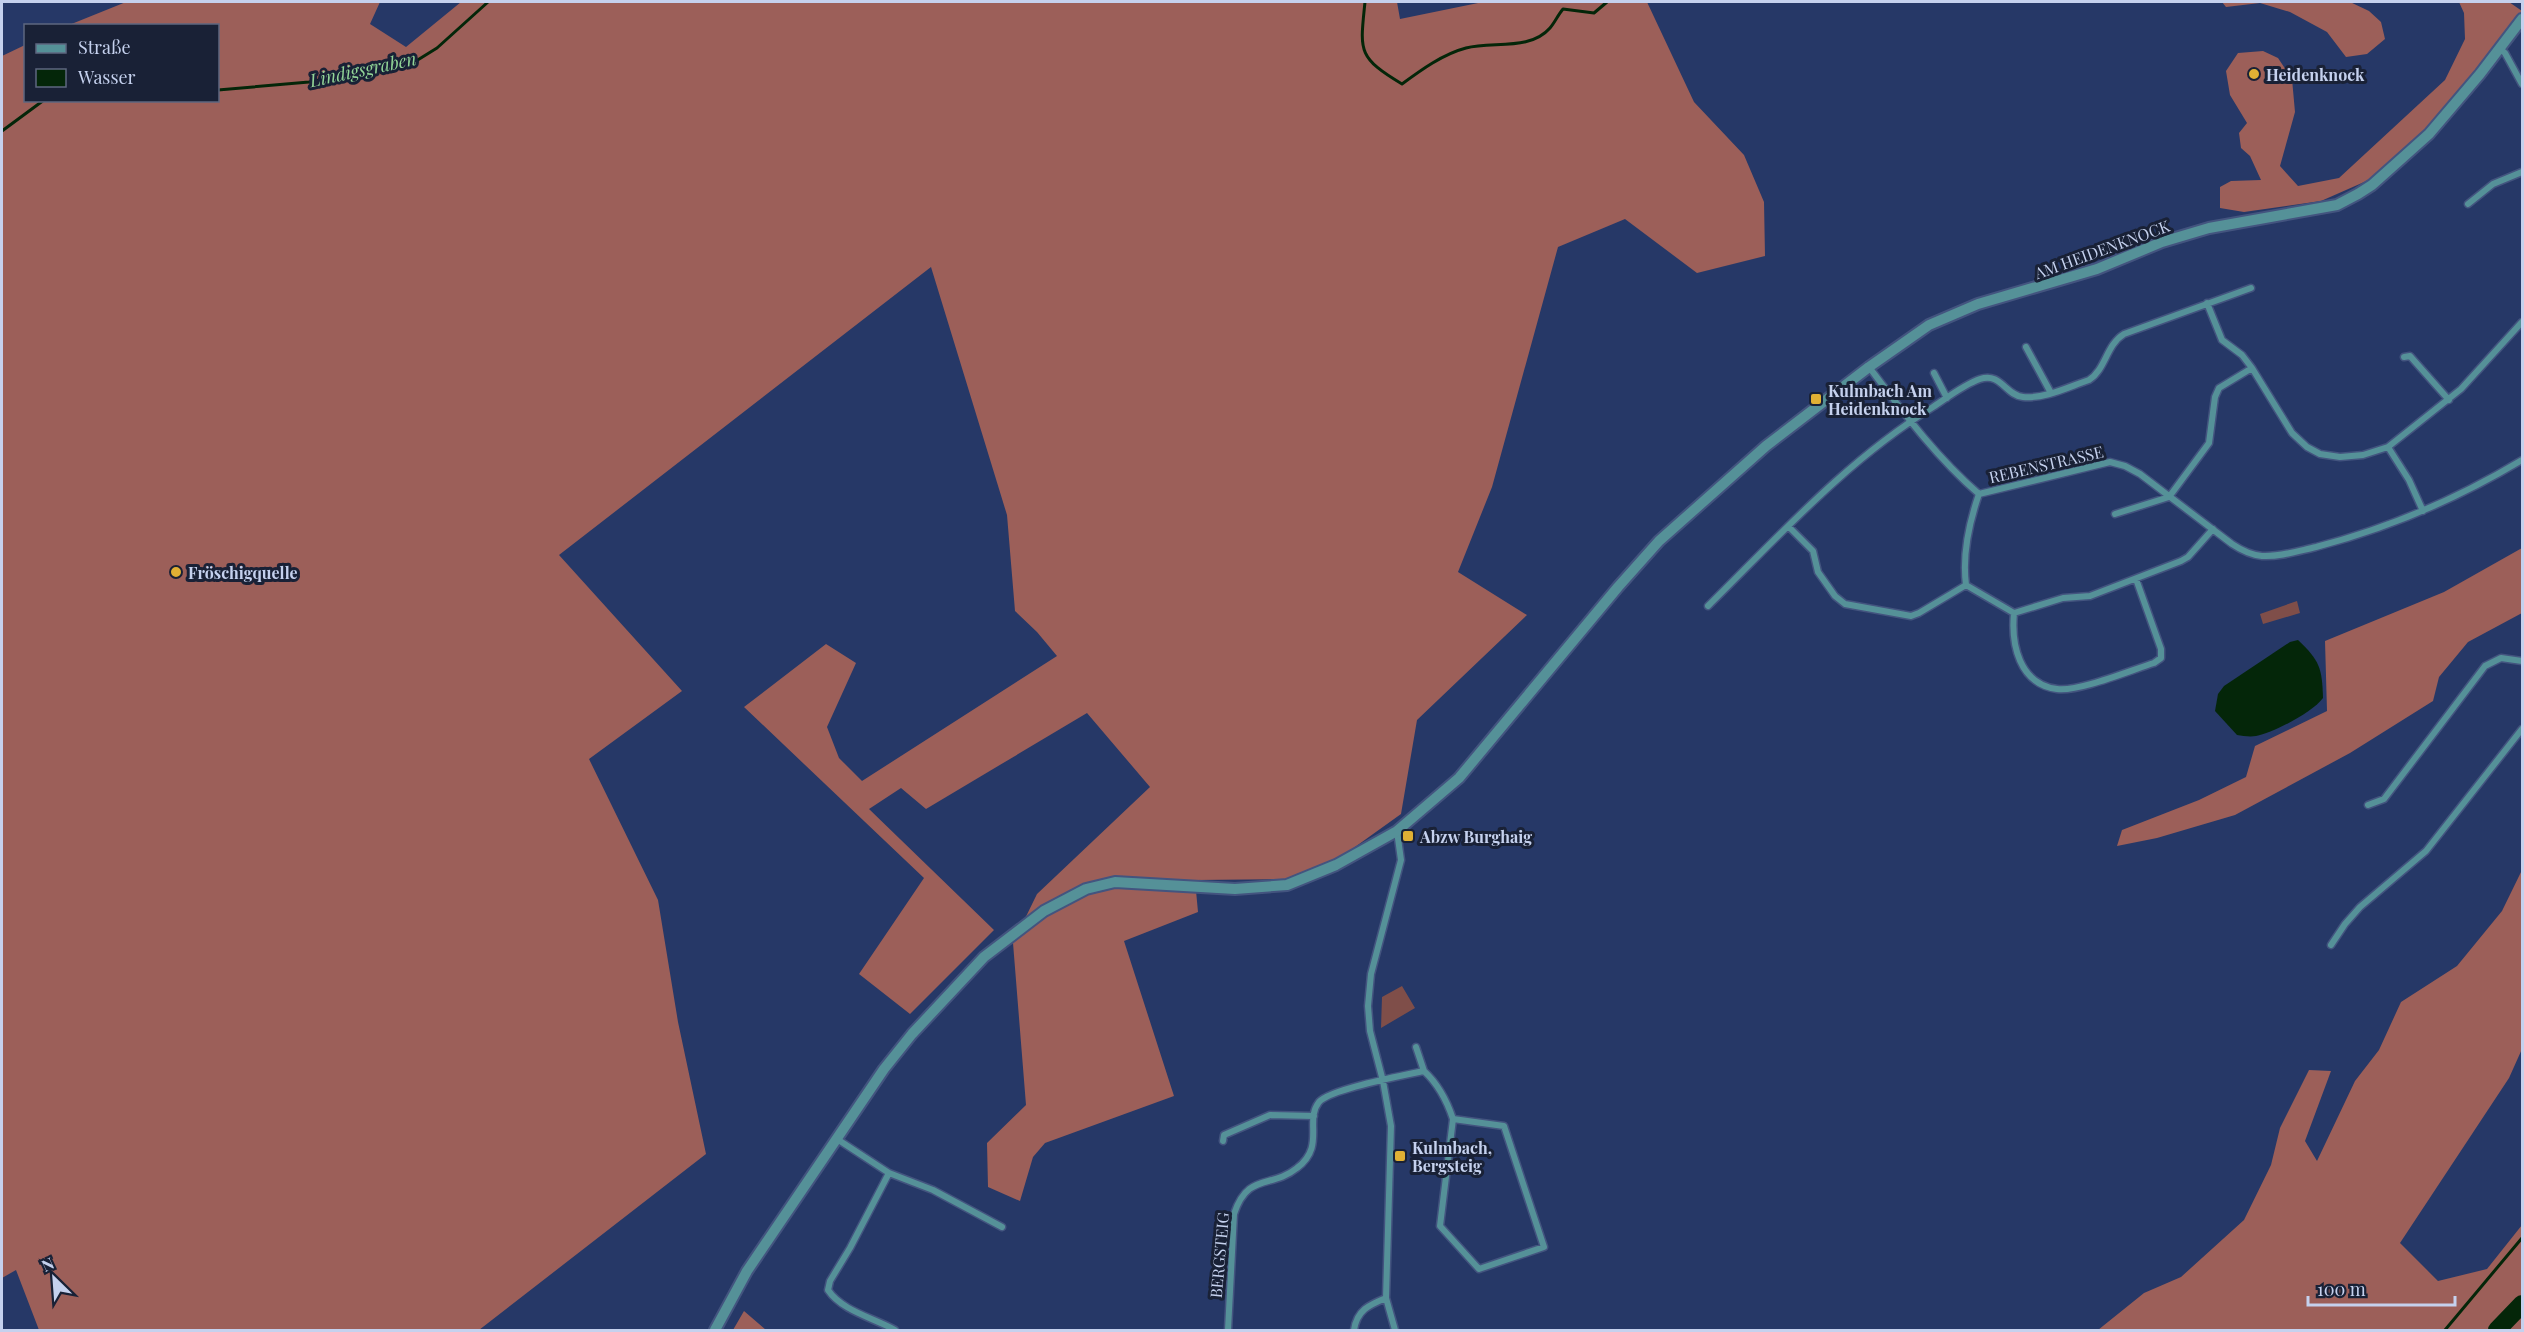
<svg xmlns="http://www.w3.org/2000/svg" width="2524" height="1332" viewBox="0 0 2524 1332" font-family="'Playfair Display',serif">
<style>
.green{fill:#7f4e49}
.forest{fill:#9c5f59}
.water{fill:#042609}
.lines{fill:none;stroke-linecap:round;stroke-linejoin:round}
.stream{stroke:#042609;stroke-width:3}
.river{stroke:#042609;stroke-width:18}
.minor-casing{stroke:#43547f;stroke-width:9}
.tertiary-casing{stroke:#43547f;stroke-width:14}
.minor{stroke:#559198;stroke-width:6}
.tertiary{stroke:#559198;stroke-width:10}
.poi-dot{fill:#e0b034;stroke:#192136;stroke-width:2}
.labels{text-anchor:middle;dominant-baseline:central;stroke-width:6;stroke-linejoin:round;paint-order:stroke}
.poi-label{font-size:16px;font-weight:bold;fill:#c5d1ee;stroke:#192136;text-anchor:start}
.street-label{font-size:16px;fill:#c5d1ee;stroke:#192136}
.water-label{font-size:18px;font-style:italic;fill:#92d597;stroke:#192136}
</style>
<rect width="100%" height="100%" fill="#263867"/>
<!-- green -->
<path class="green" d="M2297 601 2300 613 2263 624 2260 614Z
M1402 986 1415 1008 1381 1028 1382 997Z"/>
<!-- forest -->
<path class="forest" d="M126 2H380L370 24 406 47 461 2H1397L1400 19 1483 2H1647L1694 102 1744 155 1764 202 1765 256 1697 273 1625 219 1558 247 1492 487 1458 572 1527 615 1417 720 1401 814 1341 857 1288 879 1195 880 1198 912 1124 941 1174 1096 1045 1143 1033 1157 1020 1201 988 1187 987 1143 1026 1105 1013 943 1037 894 1150 787 1087 713 926 809 901 788 869 809 994 930 910 1014 859 974 924 878 744 707 826 644 856 663 827 727 839 758 862 781 1057 656 1037 632 1015 611 1007 515 931 267 559 555 682 691 589 759 658 900 678 1022 706 1154 479 1330H39L16 1270 2 1278V56L25 45 26 100H218V26L69 25Z
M2222 2H2350L2369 11 2381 22 2385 39 2367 54 2346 57 2327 32 2290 12 2260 3 2226 7Z
M2459 2H2509L2522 11V23L2429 134 2371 179 2321 201 2244 212 2220 208V187L2231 181 2261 180 2250 156 2241 148 2239 133 2247 123 2230 95 2226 71 2238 53 2263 51 2278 58 2292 79 2295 112 2280 166 2298 186 2339 178 2445 80 2465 39 2464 13Z
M2522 548V613L2468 642 2439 677 2433 701 2350 753 2235 815 2157 838 2117 846 2122 830 2199 800 2246 777 2255 746 2327 711 2325 641 2444 592Z
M2522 870V1049L2509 1078 2400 1243 2438 1281 2487 1269 2522 1225V1330H2098L2144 1293 2181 1277 2244 1220 2271 1165 2280 1128 2309 1070 2331 1071 2305 1141 2317 1161 2355 1081 2379 1050 2401 1002 2457 966 2502 911Z
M744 1311 766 1330H733Z"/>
<!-- water -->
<path class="water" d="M2298 640C2320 661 2322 668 2323 698 2313 712 2273 733 2256 736 2250 737 2243 736 2237 735L2215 711 2218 694 2224 686 2290 642Z"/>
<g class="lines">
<!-- stream -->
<path class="stream" d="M1365 2C1360 51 1357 57 1402 84 1421 70 1443 54 1466 48 1493 41 1530 51 1550 28 1555 22 1558 15 1563 9L1594 13 1607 2
M218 90 309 82 416 61 437 48 488 2
M2 131 44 100
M2445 1330 2522 1238"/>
<!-- river -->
<path class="river" d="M2497 1330 2522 1304"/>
<!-- minor casing -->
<g class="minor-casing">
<path id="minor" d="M2499 48 2505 53 2522 84
M2468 204 2493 184 2522 172
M2207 303 2222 340 2242 355 2252 368 2292 433 2307 447 2320 454 2340 457 2363 455 2388 447 2461 389 2522 322
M2026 347 2051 393
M2404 357 2410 356 2449 400
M1869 367C1903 412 1936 457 1979 494L2110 462 2125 466 2140 474 2232 544C2241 550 2251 555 2262 556 2280 557 2298 551 2316 547 2389 528 2457 499 2522 460
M1934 373 1947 398
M2388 447 2409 480 2423 511
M2115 514 2169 497 2209 443 2215 397 2219 388 2252 368
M1788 526 1813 551 1818 572 1835 596 1845 604 1911 616 1919 613 1966 585
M1966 585C1962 554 1969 523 1979 494
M1966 585 2014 613
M1708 606C1780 535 1846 461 1933 407 1947 398 1963 385 1980 379 2001 372 2005 395 2023 397 2045 399 2068 387 2089 380 2106 369 2106 345 2124 334L2251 288
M2014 613C2011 644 2019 684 2057 689 2079 692 2131 670 2154 663L2161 658V649L2136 579
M2014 613 2063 598 2090 596 2181 561 2188 557 2213 529
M2368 805 2384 799 2485 666 2501 658 2522 661
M2331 945 2345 924 2360 907 2426 851 2522 729
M1416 1047 1424 1071
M837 1139 889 1173 933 1190 1002 1227
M1223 1141 1224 1135 1270 1115 1314 1116
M889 1173 850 1248 830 1281 828 1290C842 1311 874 1318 895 1330
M1228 1330 1234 1214C1248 1172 1271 1189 1297 1168 1326 1146 1304 1121 1319 1102 1330 1089 1405 1075 1424 1071 1437 1083 1447 1101 1453 1119L1440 1226 1479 1269 1544 1247 1504 1126 1453 1119
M1354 1330C1357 1310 1369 1305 1386 1298
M1395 1330 1386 1298 1391 1126 1383 1081 1370 1031 1368 1006 1371 974 1401 860 1397 831"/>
</g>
<!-- tertiary casing -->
<g class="tertiary-casing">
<path id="tertiary" d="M715 1330 747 1271 884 1069 912 1034 984 957 1044 911 1086 889 1115 882 1235 889 1287 885 1336 865 1397 831 1459 778 1618 587 1659 541 1766 446 1869 367 1929 325 1978 304 2097 269 2162 242 2209 228 2337 205 2358 194 2372 185 2429 134 2480 74 2522 19"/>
</g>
<!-- minor -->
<use href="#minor" class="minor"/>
<!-- tertiary -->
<use href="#tertiary" class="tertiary"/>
</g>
<!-- markers -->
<g class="poi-dot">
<circle cx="2254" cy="74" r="6"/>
<rect x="1810" y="393" width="12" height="12" rx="3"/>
<circle cx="176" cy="572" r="6"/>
<rect x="1402" y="830" width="12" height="12" rx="3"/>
<rect x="1394" y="1150" width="12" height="12" rx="3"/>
</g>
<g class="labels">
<!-- poi labels -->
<g class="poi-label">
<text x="2266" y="74">Heidenknock</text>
<text x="1828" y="390">Kulmbach Am<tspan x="1828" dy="18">Heidenknock</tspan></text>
<text x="188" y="572">Fröschigquelle</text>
<text x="1420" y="836">Abzw Burghaig</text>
<text x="1412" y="1147">Kulmbach,<tspan x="1412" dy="18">Bergsteig</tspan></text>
</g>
<!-- street labels -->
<g class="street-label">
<text transform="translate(2102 249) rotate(-20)">AM HEIDENKNOCK</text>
<text transform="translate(2046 464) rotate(-13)">REBENSTRASSE</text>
<text transform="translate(1219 1255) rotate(-85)">BERGSTEIG</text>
</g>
<!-- water labels -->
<g class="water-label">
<text transform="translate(363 69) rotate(-12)">Lindigsgraben</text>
</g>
</g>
<!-- border -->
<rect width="2524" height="1332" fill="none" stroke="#c5d1ee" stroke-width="6"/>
<!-- legend -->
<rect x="24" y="24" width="195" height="78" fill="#192136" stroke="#5e6780" stroke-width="1.5"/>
<rect x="36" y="44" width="30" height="9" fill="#559198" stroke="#5e6780" stroke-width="1.5"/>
<text x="78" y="54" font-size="18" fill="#c5d1ee">Straße</text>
<rect x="36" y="69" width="30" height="18" fill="#042609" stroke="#5e6780" stroke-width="1.5"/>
<text x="78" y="84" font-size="18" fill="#c5d1ee">Wasser</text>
<!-- north arrow -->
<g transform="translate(54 1278) rotate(335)" stroke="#192136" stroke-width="4.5" paint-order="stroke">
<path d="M0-4.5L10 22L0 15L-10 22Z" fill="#c5d1ee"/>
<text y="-9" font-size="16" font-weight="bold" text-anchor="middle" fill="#c5d1ee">N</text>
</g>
<!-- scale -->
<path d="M2308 1296v9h147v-9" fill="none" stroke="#c5d1ee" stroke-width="3"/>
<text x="2317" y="1296" font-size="18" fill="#c5d1ee" stroke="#192136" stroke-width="4.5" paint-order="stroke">100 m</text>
</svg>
